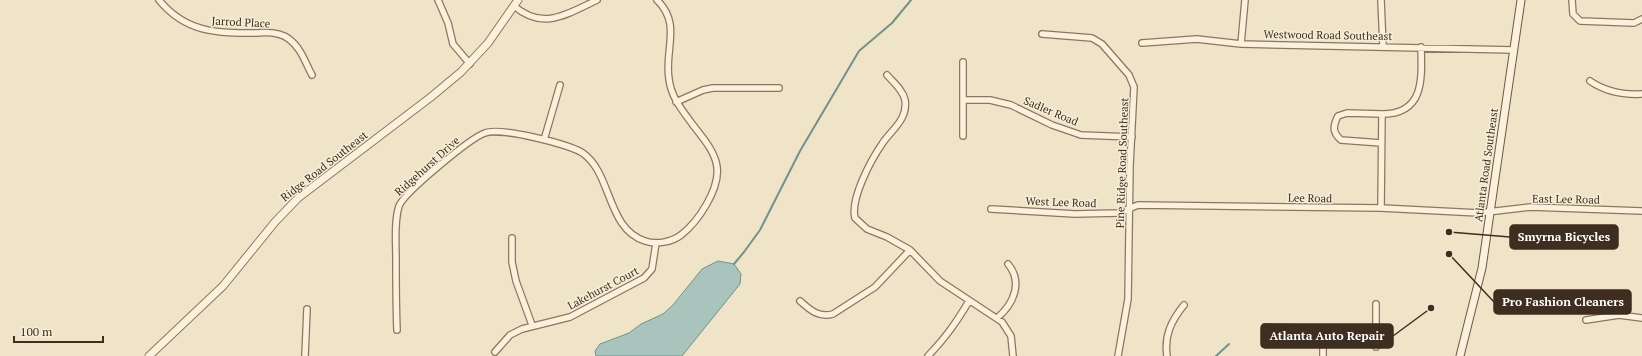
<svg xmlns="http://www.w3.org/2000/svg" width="1642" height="356" viewBox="0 0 1642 356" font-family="'PT Serif',serif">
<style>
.water{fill:#a9c4bc;stroke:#6f938a}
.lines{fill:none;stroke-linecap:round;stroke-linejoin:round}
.stream{stroke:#6f938a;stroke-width:2}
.minor-casing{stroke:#8d765c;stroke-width:8}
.tertiary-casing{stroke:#8d765c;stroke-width:9}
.secondary-casing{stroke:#6f573f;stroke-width:9}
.minor{stroke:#faf1dc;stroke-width:5.5}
.tertiary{stroke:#faf1dc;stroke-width:7}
.secondary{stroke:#faf1dc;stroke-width:7}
.labels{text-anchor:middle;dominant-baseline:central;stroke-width:3;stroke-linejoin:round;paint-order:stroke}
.street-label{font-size:11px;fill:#3d2e20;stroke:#f7eed8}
.leader{fill:none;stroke:#3d2e20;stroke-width:1.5}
.callout-dot{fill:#3d2e20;stroke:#f7eed8;stroke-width:1.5}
.callout{fill:#3d2e20;stroke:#3d2e20;stroke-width:1.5}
.callout-label{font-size:12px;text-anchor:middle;font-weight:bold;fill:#fff}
</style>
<rect width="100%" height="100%" fill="#f0e4c8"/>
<!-- water -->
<path class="water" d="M718 261 734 264 741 274 740 284 682 356H596L595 351 600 344 629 333 641 324 663 314 673 305 702 269Z"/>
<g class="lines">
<!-- stream -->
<path class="stream" d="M734 264 744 252 760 230 800 151 859 51 892 23 911 0
M1216 356 1229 344"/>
<!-- minor casing -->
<g class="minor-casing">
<path id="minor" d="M159 0C186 33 217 33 256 33 267 32 280 32 289 39 301 48 305 62 312 75
M438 0 448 23 453 44 470 64
M1381 0 1383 46
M1572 0 1573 14 1580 21 1634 23 1642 19
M514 6C543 31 567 14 597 0
M1042 34 1092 38 1102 44 1129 75 1134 87 1130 165 1128 299 1118 356
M1142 43 1197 39 1241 44 1514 50
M1241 44 1245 0
M963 62V136
M887 75C893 82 903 90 905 100 908 120 891 130 882 144 871 160 850 199 855 218L867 229 887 237 910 250 940 281 1002 322 1011 336 1013 356
M1590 81C1606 92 1623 95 1642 94
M963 100H990L1011 105 1052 125 1081 135 1132 137
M676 102 703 90 713 88H779
M544 140 560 85
M1381 143 1341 140C1332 132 1333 126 1338 116L1347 113 1382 114
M1381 208 1382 114C1424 114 1422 80 1421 47
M991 209 1075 214 1119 213 1138 205 1381 208 1479 213 1530 207 1642 211
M512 238V262L516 281 532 325
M800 301C810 310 819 318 833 314L875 287 910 250
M997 318C1014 304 1023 282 1008 264
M1586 320 1619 315 1642 318
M1265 327 1376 330
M397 330C396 306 396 283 396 259 396 242 394 222 399 206 404 193 470 138 485 133 499 127 571 144 584 154 612 175 607 229 645 241 656 245 672 242 681 235 698 222 720 189 717 167 715 151 702 137 693 125 682 110 671 97 669 79 664 50 682 24 657 0
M1376 347V304
M495 352 510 335 522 329 570 317 644 278 652 269 656 243
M305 356 307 309
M928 356C946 337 956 323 969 301
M1167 356C1164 336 1171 321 1184 305
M1323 356V329"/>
</g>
<!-- tertiary casing -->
<g class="tertiary-casing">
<path id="tertiary" d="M149 356 223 286 275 222 298 198 431 97 461 72 488 43 518 0"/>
</g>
<!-- secondary casing -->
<g class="secondary-casing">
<path id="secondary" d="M1460 356 1482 268 1521 0"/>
</g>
<!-- minor -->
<use href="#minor" class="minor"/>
<!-- tertiary -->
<use href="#tertiary" class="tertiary"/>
<!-- secondary -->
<use href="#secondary" class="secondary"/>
</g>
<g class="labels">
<!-- street labels -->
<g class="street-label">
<text transform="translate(241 22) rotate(3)">Jarrod Place</text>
<text transform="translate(1328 35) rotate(1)">Westwood Road Southeast</text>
<text transform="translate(1051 111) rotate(23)">Sadler Road</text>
<text transform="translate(1122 163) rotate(-88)">Pine Ridge Road Southeast</text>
<text transform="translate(1486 165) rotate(-82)">Atlanta Road Southeast</text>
<text transform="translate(324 166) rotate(-38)">Ridge Road Southeast</text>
<text transform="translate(427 166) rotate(-42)">Ridgehurst Drive</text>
<text transform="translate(1310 198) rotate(1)">Lee Road</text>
<text transform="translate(1566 199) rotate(1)">East Lee Road</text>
<text transform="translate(1061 202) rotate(2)">West Lee Road</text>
<text transform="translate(603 288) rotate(-28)">Lakehurst Court</text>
</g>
</g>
<!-- callouts -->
<path class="leader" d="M1449 232L1510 237M1449 254L1494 302M1431 308L1393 336"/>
<g class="callout-dot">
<circle cx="1449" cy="232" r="4"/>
<circle cx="1449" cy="254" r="4"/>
<circle cx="1431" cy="308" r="4"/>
</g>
<g class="callout">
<rect x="1510" y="225" width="108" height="24" rx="4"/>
<rect x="1494" y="290" width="137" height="24" rx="4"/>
<rect x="1261" y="324" width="132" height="24" rx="4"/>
</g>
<g class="callout-label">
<text x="1564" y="241">Smyrna Bicycles</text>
<text x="1563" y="306">Pro Fashion Cleaners</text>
<text x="1327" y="340">Atlanta Auto Repair</text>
</g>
<!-- scale -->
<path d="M14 336v6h89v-6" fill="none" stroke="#3d2e20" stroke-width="2"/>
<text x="20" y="336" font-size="12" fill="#3d2e20" stroke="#f7eed8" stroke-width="3" paint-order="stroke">100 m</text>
</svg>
